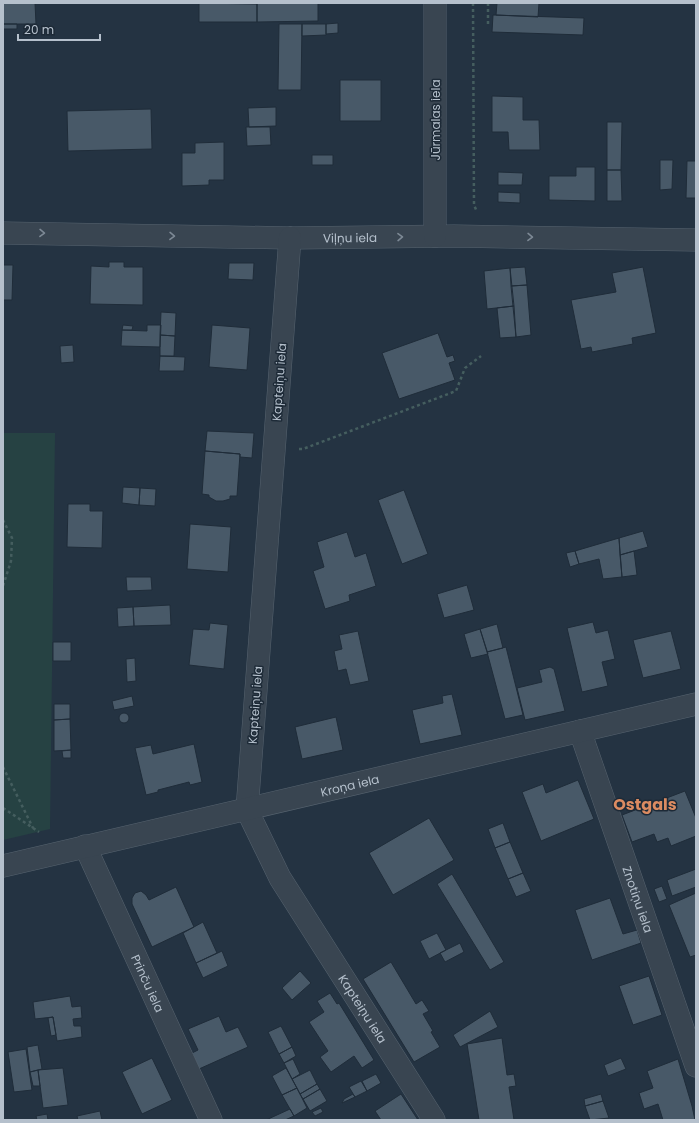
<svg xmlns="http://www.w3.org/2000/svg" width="699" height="1123" viewBox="0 0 699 1123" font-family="Poppins,sans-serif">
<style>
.green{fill:#264243}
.building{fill:#485968;stroke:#1f2c39}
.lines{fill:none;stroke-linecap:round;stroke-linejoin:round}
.minor-casing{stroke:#56636f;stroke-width:23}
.tertiary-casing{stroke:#56636f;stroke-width:23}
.path{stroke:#455e5f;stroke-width:2.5;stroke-dasharray:3 3;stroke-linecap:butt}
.minor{stroke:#394551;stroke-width:22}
.tertiary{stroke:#394551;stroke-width:22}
.oneway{stroke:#7d8995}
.labels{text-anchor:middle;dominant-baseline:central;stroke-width:3;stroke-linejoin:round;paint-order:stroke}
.street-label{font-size:12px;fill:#b5c0cc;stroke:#1d2a37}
.district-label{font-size:16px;font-weight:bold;fill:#db8b61;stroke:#1d2a37}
</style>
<rect width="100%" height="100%" fill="#243342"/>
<!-- green -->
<path class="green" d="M3 433H55L50 829 3 840Z"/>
<!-- building -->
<path class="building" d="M3 3H35L36 24H3Z
M199 3 257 4V22H199Z
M257 3H318V21L257 22Z
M497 3H539L538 17 496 15Z
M493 15 584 18 583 35 492 32Z
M338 23V33L326 34V24Z
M3 24H17V29H3Z
M279 24H302L301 90H278Z
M302 24H326V35L302 36Z
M340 80H381V121H340Z
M492 96 523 97V120H539L540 150H509L508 132H492Z
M276 107V126L249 127 248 108Z
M151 109 152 149 68 151 67 111Z
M607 122H622L621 170H607Z
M246 127H270L271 145 247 146Z
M224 142V180H209V185L182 186V153H195V143Z
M312 155H333V165H312Z
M660 160H673L672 189 660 190Z
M687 161H696V198H686Z
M576 167H595V201L549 200V176H576Z
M607 170H621L622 201H607Z
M498 172 523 173 522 185H498Z
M498 192 520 193V203L498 202Z
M109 262H124V267H143V305L90 304 91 266 109 267Z
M229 263H254L253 280 228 279Z
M3 265H13L12 300H3Z
M525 267 527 285 511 286 510 268Z
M643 267 656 333 632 338 633 344 592 352 591 347 581 349 571 300 616 292 612 273Z
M510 268 514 306 487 309 484 271Z
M527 285 531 335 516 337 511 286Z
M514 306 516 337 500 338 497 308Z
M161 312 176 313 175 336 160 335Z
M123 325 133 326 132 330H122Z
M147 325H161L160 347 121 346 122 330 147 331Z
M212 325 250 328 247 370 209 367Z
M438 333 447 357 453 355 455 361 449 363 455 380 399 399 382 353Z
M160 335 175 336 174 356H160Z
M73 345 74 362 61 363 60 346Z
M160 356 185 357 184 371H159Z
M207 431 254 433 252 458 240 457V454L205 451Z
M205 451 240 454 237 496H230V499L223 501H216L209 497V495L202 494Z
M123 487 140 488 139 505 122 503Z
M140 488 156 489 155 506 139 505Z
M404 490 428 554 402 564 378 500Z
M68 504H90V511H103L102 548 67 547Z
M190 524 231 527 228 572 187 569Z
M643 531 648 547 620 555 619 538Z
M347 532 355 557 366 553 376 586 349 595 350 601 325 609 313 571 324 567 317 542Z
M619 538 622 577 603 579 599 559 579 564 575 551Z
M575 551 579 564 570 567 566 553Z
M634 551 637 575 622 577 620 555Z
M126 577H151L152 590 127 591Z
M467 585 474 610 444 618 437 594Z
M170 605 171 625 134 626 133 607Z
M133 607 134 626 118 627 117 608Z
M593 622 596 633 608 630 615 659 602 662 608 686 582 692 567 628Z
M210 623 228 625 224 669 189 665 193 629 209 630Z
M497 624 503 648 487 652 480 629Z
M480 629 488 654 471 658 464 634Z
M358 631 369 681 350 685 346 669 338 671 334 651 342 649 339 635Z
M671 631 681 669 643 678 633 640Z
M53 642H71V661H53Z
M506 647 523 715 505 719 487 652Z
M135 658 136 681 127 682 126 659Z
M550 667 554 669 565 711 525 720 517 688 542 682 539 670Z
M452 694 462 735 420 744 412 710 443 703 442 696Z
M132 696 134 706 114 710 112 701Z
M54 704H70V719L54 720Z
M119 718a5 5 0 1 1 10 0a5 5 0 1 1-10 0Z
M336 717 343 750 302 759 295 727Z
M70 719 71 750 54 751V720Z
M194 744 202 782 190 785 189 782 158 790V792L146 795 135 748 151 745 153 754Z
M71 750V758H63L62 751Z
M578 780 594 819 541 841 522 792 543 784 546 793Z
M685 791 696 818V836L671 846 668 838 657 842 654 834 632 842 622 815Z
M429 818 454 860 393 895 369 853Z
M503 823 510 842 495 848 488 829Z
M510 842 523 873 508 879 495 848Z
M696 869V887L672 896 667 880Z
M523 873 531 891 516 897 508 879Z
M452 874 504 962 490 970 437 884Z
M662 886 667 899 659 902 654 889Z
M176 887 194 927 152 947 132 904V898L135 893 141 891 146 895 149 900Z
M696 893V955L690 957 669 905Z
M610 898 623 934 637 930 641 943 592 960 575 910Z
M203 922 217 953 196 963 183 933Z
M437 933 446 950 429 959 420 941Z
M460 943 464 952 445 962 440 953Z
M222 951 228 966 203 978 196 963Z
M391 962 416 1004 422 1000 429 1011 423 1014 433 1031 431 1032 440 1047 414 1062 363 979Z
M300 971 311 983 292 1000 282 988Z
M649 976 662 1015 633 1025 619 986Z
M330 993 337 1004 339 1003 374 1060 362 1068 354 1056 331 1072 320 1057 328 1051 309 1022 324 1012 317 1001Z
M70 996 72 1007 81 1006 82 1018 73 1019 74 1026H81L82 1037 57 1041 53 1017 35 1019 33 1002Z
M490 1011 498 1027 460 1047 453 1035Z
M219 1016 226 1032 238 1027 248 1047 199 1069 192 1053 198 1050 188 1029Z
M53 1017 56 1035 51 1036 48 1018Z
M281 1026 292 1047 279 1054 268 1032Z
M502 1038 507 1075 514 1074 516 1086 509 1087 514 1120H479L467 1044Z
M38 1045 42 1069 30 1072 27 1047Z
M292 1047 296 1056 284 1063 279 1054Z
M26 1049 32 1090 14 1092 8 1052Z
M152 1058 172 1100 142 1114 122 1072Z
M621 1058 626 1069 608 1076 604 1065Z
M293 1059 300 1074 292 1079 284 1063Z
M678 1059 692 1106 695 1120H663L658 1104 644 1109 639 1093 653 1088 647 1071Z
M63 1068 68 1105 43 1108 38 1070Z
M286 1068 297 1088 282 1095 272 1076Z
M38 1070 40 1086H33L30 1072Z
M310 1070 317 1084 300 1094 292 1079Z
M376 1074 381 1083 367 1091 362 1081Z
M361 1081 367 1091 355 1097 349 1087Z
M317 1084 320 1089 303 1099 300 1094Z
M297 1088 307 1108 294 1116 282 1095Z
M320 1089 327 1101 310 1111 303 1099Z
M353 1094 355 1097 342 1103 344 1099Z
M401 1094 418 1120H381L375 1111Z
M601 1094 603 1101 585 1106 584 1099Z
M603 1101 609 1118 590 1120 585 1106Z
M321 1108 323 1112 315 1116 312 1112Z
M290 1109 294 1116 285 1120H266Z
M100 1111 102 1120H78L77 1116Z
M47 1114 48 1120H37L36 1116Z"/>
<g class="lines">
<!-- minor casing -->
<g class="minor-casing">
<g id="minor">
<path id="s1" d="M3 233 290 238 454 236 696 240"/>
<path d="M435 236V3"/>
<path id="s2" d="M290 238 247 810 280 878 434 1120"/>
<path id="s3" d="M580 731 696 1066"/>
<path id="s4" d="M85 846 211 1120"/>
</g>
</g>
<!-- tertiary casing -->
<g class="tertiary-casing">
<g id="tertiary">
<path id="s5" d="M3 866 696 704"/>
</g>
</g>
<!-- path -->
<path class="path" d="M473 3 474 205 477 212
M488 24V3
M299 449H303L456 391 465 368 481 356
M3 520 12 538 11 561 3 586
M3 767 33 828
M3 808 39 832"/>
<!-- minor -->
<use href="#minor" class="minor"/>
<!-- tertiary -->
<use href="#tertiary" class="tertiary"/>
</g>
<!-- one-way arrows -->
<defs><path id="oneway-chevron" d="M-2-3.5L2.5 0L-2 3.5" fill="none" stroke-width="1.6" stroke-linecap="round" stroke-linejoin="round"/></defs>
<g class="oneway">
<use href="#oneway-chevron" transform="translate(42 233) rotate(1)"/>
<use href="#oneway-chevron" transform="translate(172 236) rotate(1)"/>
<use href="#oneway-chevron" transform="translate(400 237) rotate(-1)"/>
<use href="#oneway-chevron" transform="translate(530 237) rotate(1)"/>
</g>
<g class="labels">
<!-- street labels -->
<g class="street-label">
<text transform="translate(435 120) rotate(-90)">Jūrmalas iela</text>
<text stroke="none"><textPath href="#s1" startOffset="347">Viļņu iela</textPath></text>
<text transform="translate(279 382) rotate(-86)">Kapteiņu iela</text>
<text transform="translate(255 705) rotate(-86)">Kapteiņu iela</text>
<text stroke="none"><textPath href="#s5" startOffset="356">Kroņa iela</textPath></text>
<text stroke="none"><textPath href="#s3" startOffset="178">Znotiņu iela</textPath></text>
<text stroke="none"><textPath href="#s4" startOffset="151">Prinču iela</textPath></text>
<text stroke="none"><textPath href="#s2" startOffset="804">Kapteiņu iela</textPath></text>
</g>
<!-- district labels -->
<g class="district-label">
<text x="645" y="804">Ostgals</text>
</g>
</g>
<!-- border -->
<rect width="699" height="1123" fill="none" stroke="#b5c0cc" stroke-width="8"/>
<!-- scale -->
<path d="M18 34v6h82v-6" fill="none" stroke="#b5c0cc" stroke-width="2"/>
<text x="24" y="34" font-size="12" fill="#b5c0cc" stroke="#1d2a37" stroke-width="3" paint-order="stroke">20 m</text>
</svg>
